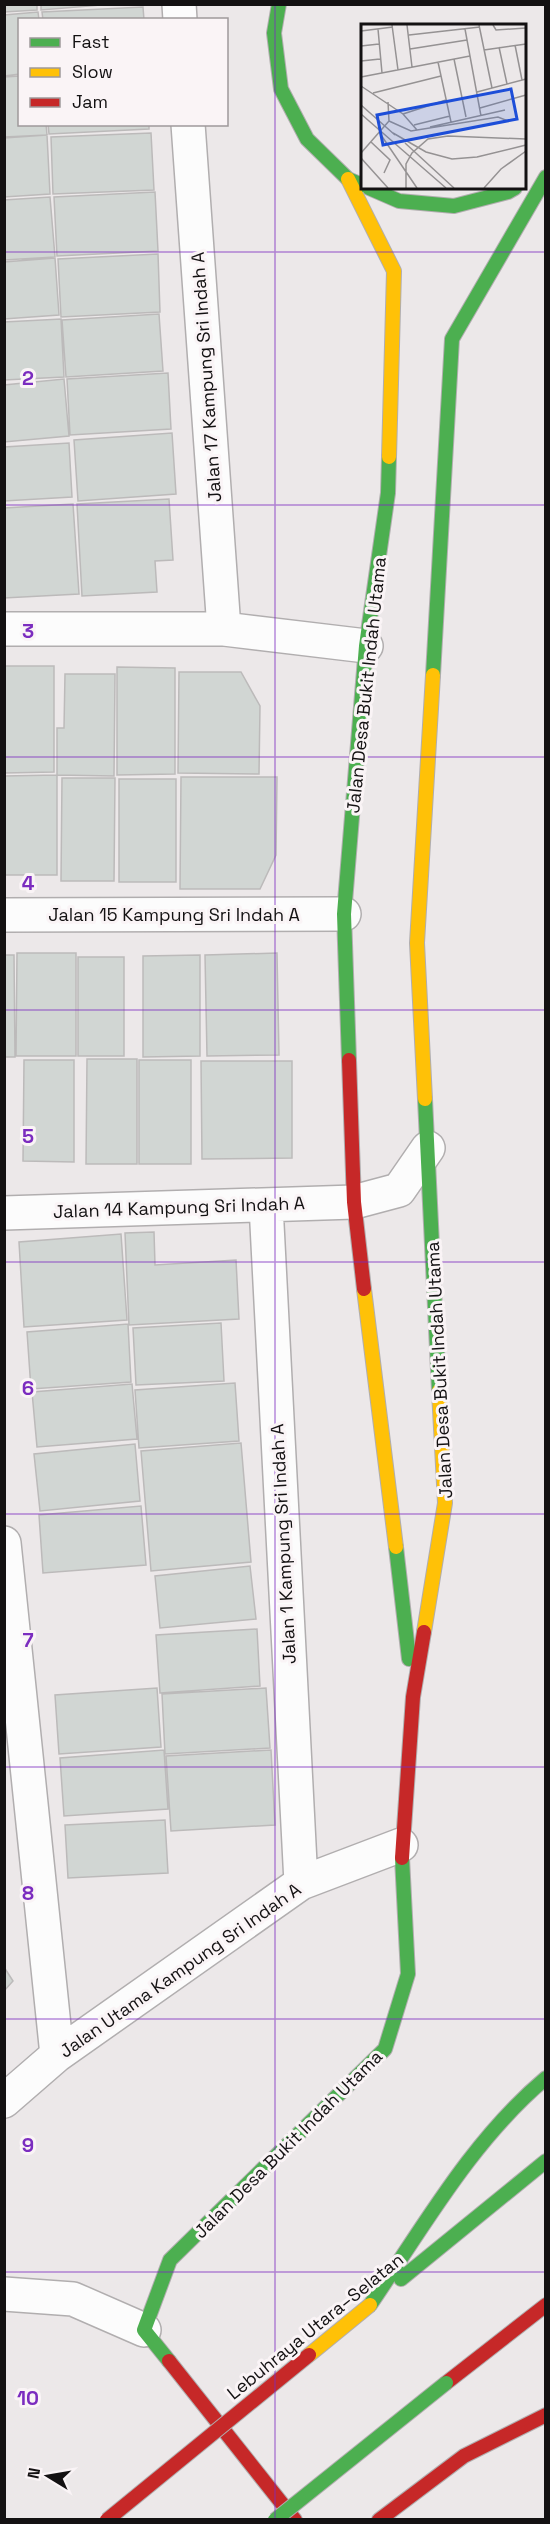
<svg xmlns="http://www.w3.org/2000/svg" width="550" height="2524" viewBox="0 0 550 2524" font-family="'Space Grotesk',sans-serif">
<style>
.building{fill:#d1d6d3;stroke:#bcbaba;stroke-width:1.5}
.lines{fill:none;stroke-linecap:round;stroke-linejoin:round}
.street-casing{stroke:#b1aeaf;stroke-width:36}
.fast-casing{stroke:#b1aeaf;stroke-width:16}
.slow-casing{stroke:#b1aeaf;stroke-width:16}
.jam-casing{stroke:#b1aeaf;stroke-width:16}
.street{stroke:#fcfcfc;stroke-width:33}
.fast{stroke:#4caf50;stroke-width:14}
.slow{stroke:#ffc107;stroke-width:14}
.jam{stroke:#c62828;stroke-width:14}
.fast-bridge-casing{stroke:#b1aeaf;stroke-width:16;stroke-linecap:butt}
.slow-bridge-casing{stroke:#b1aeaf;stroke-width:16;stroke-linecap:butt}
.jam-bridge-casing{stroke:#b1aeaf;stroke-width:16;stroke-linecap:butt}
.fast-bridge{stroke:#4caf50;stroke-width:14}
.slow-bridge{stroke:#ffc107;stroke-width:14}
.jam-bridge{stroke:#c62828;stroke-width:14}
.grid{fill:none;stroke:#7b2cbf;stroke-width:1.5;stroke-opacity:0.55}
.labels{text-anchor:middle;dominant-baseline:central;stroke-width:6;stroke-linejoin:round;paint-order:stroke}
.street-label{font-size:18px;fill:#131112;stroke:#faf4f6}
.inset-road{fill:none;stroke:#959293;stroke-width:1.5}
.view{fill:#1d4ed8;fill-opacity:0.15;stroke:#1d4ed8;stroke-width:3}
.inset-edge{fill:none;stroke:#131112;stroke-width:3}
.grid-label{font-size:20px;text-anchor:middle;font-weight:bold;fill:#7b2cbf;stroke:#faf4f6;stroke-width:6;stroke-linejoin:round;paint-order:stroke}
</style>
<rect width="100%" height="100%" fill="#ece8e9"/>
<!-- building -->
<path class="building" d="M4 4H37V10L4 12Z
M41 4H113L41 10Z
M143 7 144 20H43L42 12Z
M38 12 39 20H20V74L4 76V15Z
M20 76V124H46L47 135 4 137V77Z
M48 124H149V129L49 134Z
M151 133 154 190 53 194 51 137Z
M47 135 50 194 4 197V138Z
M155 192 158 251 57 256 54 197Z
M50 197 55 257 4 260V200Z
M158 254 160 312 61 317 58 259Z
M55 258 59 315 4 319V262Z
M159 314 163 371 66 377 62 320Z
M61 319 64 377 4 380V322Z
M168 373 171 429 70 435 67 379Z
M64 379 69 436 4 442V385Z
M172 433 176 494 78 501 74 440Z
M69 443 72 497 4 501V447Z
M169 499 173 560 155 561 157 592 82 596 77 504Z
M73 504 79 594 4 598V508Z
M4 666H54V772L4 773Z
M117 667 175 668V774L117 775Z
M179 672H241L260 706 259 774 178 773Z
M65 674H115L114 776 57 775V728H64Z
M57 775V875H4V776Z
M181 777H277L276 855 260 889H180Z
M62 778H115L114 881H61Z
M119 779H176V882H119Z
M17 953H76V1056H16Z
M277 953 279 1055 207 1056 205 955Z
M4 955H14L15 1057H4Z
M200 955V1056L143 1057V956Z
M78 957H124V1056H78Z
M87 1059H137V1164H86Z
M24 1060H74V1162L23 1161Z
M139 1060H191V1164H139Z
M201 1061H292V1158L202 1159Z
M154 1232 155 1265 236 1260 239 1319 129 1325 125 1233Z
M121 1234 127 1320 24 1327 19 1242Z
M221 1323 224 1381 136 1385 133 1328Z
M128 1324 131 1382 31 1389 27 1332Z
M235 1383 239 1441 139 1448 135 1390Z
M132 1384 137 1439 37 1447 32 1392Z
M241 1443 251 1562 151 1571 141 1451Z
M135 1444 140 1501 40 1511 34 1454Z
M141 1506 146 1565 43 1573 39 1515Z
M250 1566 256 1619 160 1628 155 1576Z
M257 1629 260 1686 160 1693 156 1635Z
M157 1688 161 1747 59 1754 55 1695Z
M266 1688 270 1748 165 1754 162 1694Z
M164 1750 168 1809 64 1816 60 1758Z
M271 1750 275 1825 171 1831 166 1756Z
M165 1820 168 1873 68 1878 65 1825Z
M4 1967 13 1981 4 1991Z"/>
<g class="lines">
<!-- street casing -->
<g class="street-casing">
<path id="street" d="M179 4 180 20
M188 124 224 629
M4 629H224L366 646
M4 915 344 914
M266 1205 301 1883
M4 1213 354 1202 399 1190 428 1148
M4 1543 57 2055
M4 2101 57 2055 301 1883 401 1845
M4 2294 73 2299 144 2330"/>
</g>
<!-- fast casing -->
<g class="fast-casing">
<path id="fast" d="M279 4 274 33 281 89 307 139 348 179 362 185
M369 188 399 201 454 206 508 192 515 188
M433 675 452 339 546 177
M349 1060 344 914 366 646 388 493 389 457
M425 1099 439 1391
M396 1547 409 1659
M401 2279 546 2161
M370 2305C424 2226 472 2140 546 2078
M169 2361 144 2330 170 2260 385 2049 408 1974 402 1858"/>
</g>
<!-- slow casing -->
<g class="slow-casing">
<path id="slow" d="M348 179 394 271 389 457
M425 1099 417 943 433 675
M364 1289 396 1547
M424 1632 445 1503 439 1391"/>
</g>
<!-- jam casing -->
<g class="jam-casing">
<path id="jam" d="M349 1060 354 1202 364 1289
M402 1858 413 1697 424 1632
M169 2361 295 2520
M446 2383 546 2305
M379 2520 464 2456 546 2415"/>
</g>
<!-- street -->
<use href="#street" class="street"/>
<!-- fast -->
<use href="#fast" class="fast"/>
<!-- slow -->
<use href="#slow" class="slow"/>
<!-- jam -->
<use href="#jam" class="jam"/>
<!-- fast-bridge casing -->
<g class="fast-bridge-casing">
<path id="fast-bridge" d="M275 2520 446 2383"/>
</g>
<!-- slow-bridge casing -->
<g class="slow-bridge-casing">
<path id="slow-bridge" d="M309 2355 370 2305"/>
</g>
<!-- jam-bridge casing -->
<g class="jam-bridge-casing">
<path id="jam-bridge" d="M107 2520 309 2355"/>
</g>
<!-- fast-bridge -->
<use href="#fast-bridge" class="fast-bridge"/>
<!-- slow-bridge -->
<use href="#slow-bridge" class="slow-bridge"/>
<!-- jam-bridge -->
<use href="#jam-bridge" class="jam-bridge"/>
</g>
<!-- grid -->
<path class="grid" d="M275 4V2520M4 252H546M4 505H546M4 757H546M4 1010H546M4 1262H546M4 1514H546M4 1767H546M4 2019H546M4 2272H546"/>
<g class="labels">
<!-- street labels -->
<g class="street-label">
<text transform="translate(206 377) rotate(-94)">Jalan 17 Kampung Sri Indah A</text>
<text transform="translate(366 685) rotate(-84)">Jalan Desa Bukit Indah Utama</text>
<text x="174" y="914">Jalan 15 Kampung Sri Indah A</text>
<text transform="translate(179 1207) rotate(-2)">Jalan 14 Kampung Sri Indah A</text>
<text transform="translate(439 1370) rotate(-93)">Jalan Desa Bukit Indah Utama</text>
<text transform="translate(283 1544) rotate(-93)">Jalan 1 Kampung Sri Indah A</text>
<text transform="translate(180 1970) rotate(-35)">Jalan Utama Kampung Sri Indah A</text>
<text transform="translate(288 2144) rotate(-45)">Jalan Desa Bukit Indah Utama</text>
<text transform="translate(315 2326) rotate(-39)">Lebuhraya Utara–Selatan</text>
</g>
</g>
<!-- overview -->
<g transform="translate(361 24)">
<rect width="165" height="165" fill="#ece8e9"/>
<path class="inset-road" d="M31 1 37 46M46 1 51 43M118 1 131 64M132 1 135 6 165 4M17 5 21 49M104 5 120 92M0 7 32 3M48 11 119 3M154 21 161 56M0 22 18 20M138 23 146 60M49 25 106 16M123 26 165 20M93 35 105 93M0 37 19 35M77 38 90 98M0 53 109 32M0 62 42 90 56 106M116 68 165 55M12 69 80 52M0 81 34 111M119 84 165 71M0 90 85 164M42 90 85 76M28 97 50 107 137 93 147 97M53 101 89 92M69 103 144 86M32 109 65 128 91 135 116 133 165 121M20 111 56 164M10 118 29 136 23 149M44 119 93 164M0 129 28 97 27 78M0 134 27 164M45 164V140L51 129 67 115 87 112 165 115M123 164 140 145 165 127"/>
<path class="view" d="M150 65 156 95 22 121 16 91Z"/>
<rect width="165" height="165" class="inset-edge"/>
</g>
<g class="grid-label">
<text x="28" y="385">2</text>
<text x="28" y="638">3</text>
<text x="28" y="890">4</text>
<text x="28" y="1143">5</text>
<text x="28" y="1395">6</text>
<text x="28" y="1647">7</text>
<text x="28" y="1900">8</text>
<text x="28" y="2152">9</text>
<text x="28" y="2405">10</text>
</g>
<!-- border -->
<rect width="550" height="2524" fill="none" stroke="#131112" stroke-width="12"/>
<!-- legend -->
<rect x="18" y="18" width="210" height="108" fill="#faf4f6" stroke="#9e999b" stroke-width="1.5"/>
<rect x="30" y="38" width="30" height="9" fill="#4caf50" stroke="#9e999b" stroke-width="1.5"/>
<text x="72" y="48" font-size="18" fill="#131112">Fast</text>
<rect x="30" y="68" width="30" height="9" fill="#ffc107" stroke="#9e999b" stroke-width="1.5"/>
<text x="72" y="78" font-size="18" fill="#131112">Slow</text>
<rect x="30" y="98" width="30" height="9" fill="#c62828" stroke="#9e999b" stroke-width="1.5"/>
<text x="72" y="108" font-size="18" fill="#131112">Jam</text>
<!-- north arrow -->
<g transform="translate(48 2476) rotate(281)" stroke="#faf4f6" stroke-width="4.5" paint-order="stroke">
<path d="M0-4.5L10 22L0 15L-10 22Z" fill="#131112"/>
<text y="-9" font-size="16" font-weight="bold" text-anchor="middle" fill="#131112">N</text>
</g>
</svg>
